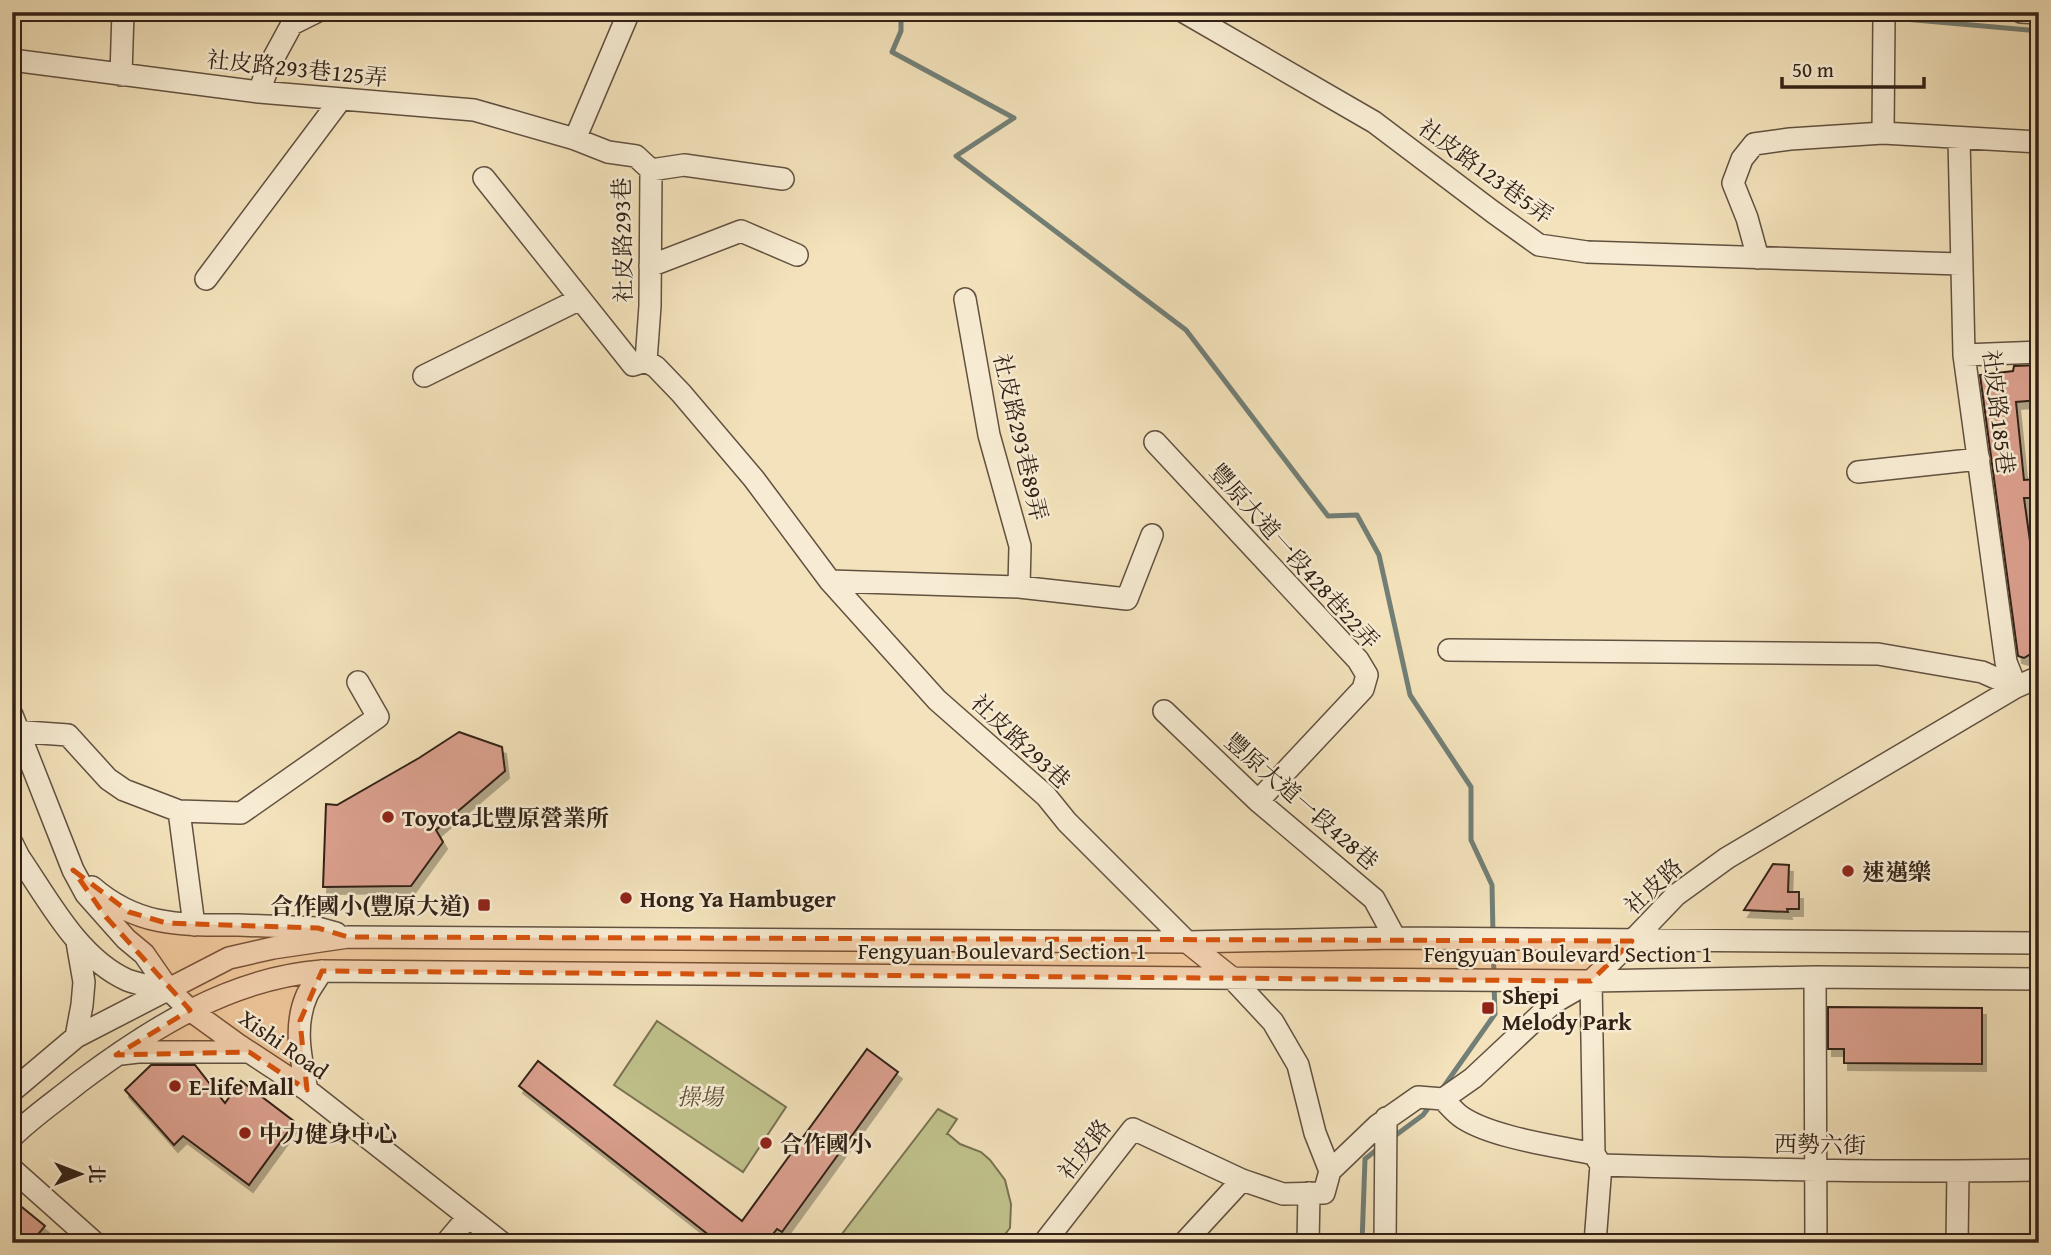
<svg xmlns="http://www.w3.org/2000/svg" width="2051" height="1255" viewBox="0 0 2051 1255" font-family="'Gentium Book Plus','Noto Serif TC',serif">
<style>
.green{fill:#c0c28c;stroke:#797252;stroke-width:2}
.lines{fill:none;stroke-linecap:round;stroke-linejoin:round}
.stream{stroke:#727f76;stroke-width:5}
.building{fill:#dba08e;stroke:#322117;stroke-width:2;filter:url(#shadow)}
.minor-casing{stroke:#625140;stroke-width:24}
.minor{stroke:#f7ecd3;stroke-width:21}
.marked{fill:#d6530d;fill-opacity:0.2;stroke:#d6530d;stroke-width:5;stroke-dasharray:14 9;stroke-linejoin:round}
.poi-dot{fill:#8f2418;stroke:#f7ecd3;stroke-width:2.5}
.labels{text-anchor:middle;dominant-baseline:central;stroke-width:5;stroke-linejoin:round;paint-order:stroke}
.street-label{font-size:23px;fill:#322117;stroke:#f7ecd3}
.poi-label{font-size:23px;font-weight:bold;fill:#322117;stroke:#f7ecd3;text-anchor:start}
.park-label{font-size:23px;font-style:italic;fill:#5d513a;stroke:#f7ecd3}
</style>
<defs>
<filter id="shadow"><feDropShadow dx="4" dy="7" stdDeviation="0" flood-color="#0004"/></filter>
</defs>
<rect width="100%" height="100%" fill="#f3e2bb"/>
<filter id="stains"><feTurbulence type="fractalNoise" baseFrequency=".00286" numOctaves="4"/><feColorMatrix values="0 0 0 0 .2 0 0 0 0 .09 0 0 0 0 .02 0 0 0 .5 -.17"/></filter>
<radialGradient id="worn" r=".72"><stop offset=".6" stop-color="#630" stop-opacity="0"/><stop offset="1" stop-color="#630" stop-opacity=".3"/></radialGradient>
<!-- green -->
<path class="green" d="M657 1021 786 1107 743 1172 614 1085Z
M938 1109 957 1119 947 1134H948L960 1144 981 1152 990 1160 1005 1180 1011 1204 1010 1228 998 1243H835Z"/>
<g class="lines">
<!-- stream -->
<path class="stream" d="M901 12V31L892 52 1014 118 956 156 1186 330 1328 516 1357 515 1379 555 1410 695 1471 787V840L1492 885 1493 935
M1892 12 1904 19 2039 31
M1493 945 1494 974
M1442 1089 1495 1014 1494 983
M1392 1138 1423 1115 1432 1103
M1362 1243 1365 1159 1379 1148"/>
</g>
<!-- building -->
<path class="building" d="M2039 365V400L2016 402 2024 480 2036 479 2037 498H2024L2039 606V649L2024 658 2018 656 1980 375 2013 371 2014 366Z
M459 732 502 747 505 771 436 830 443 842 411 886 323 887 326 804 337 805 419 758Z
M1773 864 1789 865 1788 892H1799V909H1787L1788 912 1744 910Z
M1828 1007 1982 1008V1064L1844 1063V1049H1828Z
M867 1049 898 1072 782 1232 777 1229 766 1243H719L519 1086 538 1061 742 1221Z
M151 1065H195L225 1103 241 1081 295 1122 249 1185 183 1136 174 1145 125 1090Z
M12 1199 45 1226 31 1243H12Z"/>
<g class="lines">
<!-- minor casing -->
<g class="minor-casing">
<path id="minor" d="M1184 12 1374 122 1493 212 1539 245 1587 252 1960 264
M2021 12 2039 13
M1884 18 1883 133 2039 142
M12 60 259 92 474 110 575 139 608 152 636 156 651 170 650 306 646 361 656 367 681 393 754 479 830 581 937 700 1046 796 1067 822 1187 942 1232 978 1273 1022 1298 1065 1315 1133 1330 1171
M121 75 123 12
M259 92 267 70 292 24 316 12
M575 139 629 12
M1959 139 1964 355 2006 662 2016 687
M651 170 684 165 783 179
M484 178 633 365 646 361
M1758 258 1747 218 1733 183 1742 159 1754 144 1790 139 1883 133
M650 266 741 231 797 255
M206 279 341 99
M965 299 989 435 1020 546 1019 587 1127 599 1152 535
M1964 355 2039 352
M424 376 580 299
M1155 442 1358 660 1367 675 1363 689 1258 801
M1858 472 1979 459
M830 581 1019 587
M1449 650 1878 654 1982 672 2016 687
M1164 711 1258 801 1374 899 1395 938
M12 715 73 870 86 894 126 939 144 954 169 990 190 1010 237 1044 307 1090 502 1243
M12 731 68 735 108 779 124 790 179 811 194 925
M179 811 241 813 378 717 358 682
M12 843 19 857C48 899 78 958 127 980 140 985 156 987 169 990
M92 887C138 927 181 925 238 925 265 926 292 927 318 928L336 933
M1815 977 1816 1243
M1591 981 1594 1154 1601 1165 1595 1243
M76 1037 82 1005 84 982 77 942
M121 1054 138 1052H249
M307 1090C301 1059 293 1026 307 995 311 987 317 979 322 971
M12 1091 76 1037 229 958 273 948 348 937 1187 942 1395 938 2039 943
M1443 1099C1449 1105 1455 1113 1463 1118 1494 1138 1557 1146 1594 1154
M12 1137C32 1117 56 1101 78 1083 150 1029 230 978 322 971L1591 981 1815 977 2039 979
M1601 1165C1747 1169 1893 1173 2039 1170
M12 1169 95 1243
M446 1243 468 1217
M1044 1243 1133 1129 1242 1180 1283 1194 1324 1193 1330 1171 1378 1125 1418 1097 1443 1099 1473 1078 1553 1003 1591 981 1632 941 1676 895 1727 858 2016 687 2039 677
M1184 1243 1242 1180
M1308 1243 1309 1193
M1385 1243 1386 1118
M1957 1243 1958 1172"/>
</g>
<!-- minor -->
<use href="#minor" class="minor"/>
</g>
<!-- marked area -->
<path class="marked" d="M73 870 129 912 166 923 318 928 348 937 1632 941 1591 981 322 971 300 1021 307 1090 249 1052 116 1055 190 1010 106 917Z"/>
<!-- markers -->
<g class="poi-dot">
<circle cx="388" cy="817" r="7"/>
<circle cx="1848" cy="871" r="7"/>
<circle cx="626" cy="898" r="7"/>
<rect x="477" y="898" width="14" height="14" rx="3.5"/>
<rect x="1481" y="1001" width="14" height="14" rx="3.5"/>
<circle cx="175" cy="1086" r="7"/>
<circle cx="245" cy="1133" r="7"/>
<circle cx="766" cy="1143" r="7"/>
</g>
<g class="labels">
<!-- street labels -->
<g class="street-label">
<text transform="translate(297 68) rotate(6)">社皮路293巷125弄</text>
<text transform="translate(1486 171) rotate(36)">社皮路123巷5弄</text>
<text transform="translate(622 240) rotate(-91)">社皮路293巷</text>
<text transform="translate(1999 412) rotate(83)">社皮路185巷</text>
<text transform="translate(1021 437) rotate(77)">社皮路293巷89弄</text>
<text transform="translate(1295 556) rotate(48)">豐原大道一段428巷22弄</text>
<text transform="translate(1021 741) rotate(43)">社皮路293巷</text>
<text transform="translate(1302 801) rotate(41)">豐原大道一段428巷</text>
<text transform="translate(1653 886) rotate(-43)">社皮路</text>
<text x="1002" y="950">Fengyuan Boulevard Section 1</text>
<text x="1568" y="953">Fengyuan Boulevard Section 1</text>
<text transform="translate(284 1044) rotate(35)">Xishi Road</text>
<text transform="translate(1820 1144) rotate(1)">西勢六街</text>
<text transform="translate(1084 1149) rotate(-52)">社皮路</text>
</g>
<!-- poi labels -->
<g class="poi-label">
<text x="402" y="817">Toyota北豐原營業所</text>
<text x="1862" y="871">速邁樂</text>
<text x="640" y="898">Hong Ya Hambuger</text>
<text x="470" y="905" text-anchor="end">合作國小(豐原大道)</text>
<text x="1502" y="995">Shepi<tspan x="1502" dy="26">Melody Park</tspan></text>
<text x="189" y="1086">E-life Mall</text>
<text x="259" y="1133">中力健身中心</text>
<text x="780" y="1143">合作國小</text>
</g>
<!-- park labels -->
<g class="park-label">
<text x="700" y="1096">操場</text>
</g>
</g>
<!-- margin -->
<rect width="2051" height="1255" fill="none" stroke="#f3e2bb" stroke-width="42"/>
<rect x="14" y="14" width="2023" height="1227" fill="none" stroke="#322117" stroke-width="3.5"/>
<rect x="21" y="21" width="2009" height="1213" fill="none" stroke="#322117" stroke-width="2"/>
<!-- north arrow -->
<g transform="translate(80 1174) rotate(90)" stroke="#f7ecd3" stroke-width="5" paint-order="stroke">
<path d="M0-5L12 26L0 18L-12 26Z" fill="#322117"/>
<text y="-10" font-size="19" font-weight="bold" text-anchor="middle" fill="#322117">北</text>
</g>
<!-- scale -->
<path d="M1782 77v10h142v-10" fill="none" stroke="#322117" stroke-width="3.5"/>
<text x="1792" y="77" font-size="21" fill="#322117" stroke="#f7ecd3" stroke-width="5" paint-order="stroke">50 m</text>
<rect width="100%" height="100%" filter="url(#stains)"/>
<rect width="100%" height="100%" fill="url(#worn)"/>
</svg>
